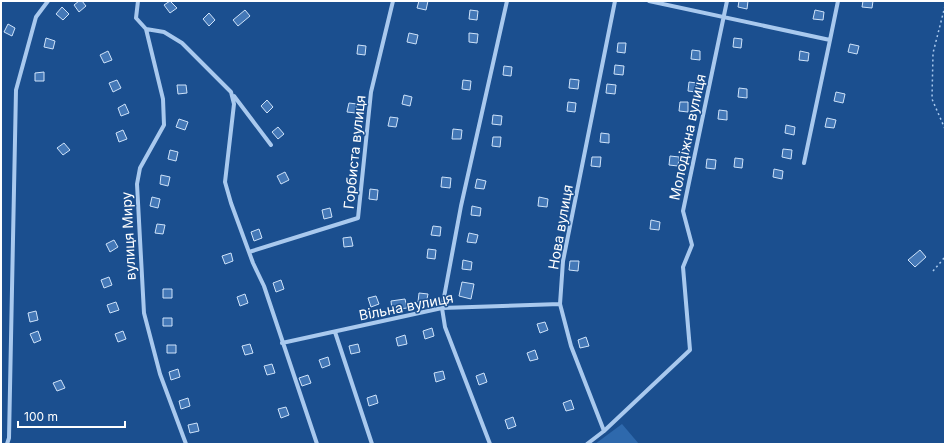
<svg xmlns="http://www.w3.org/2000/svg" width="946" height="445" viewBox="0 0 946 445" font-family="Inter,sans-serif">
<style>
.green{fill:#2e69ad}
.building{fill:#4478b7;stroke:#cfe3fa}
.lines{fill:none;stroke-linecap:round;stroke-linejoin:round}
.path{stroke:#a9c9ee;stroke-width:1.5;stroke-dasharray:2 3;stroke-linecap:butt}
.minor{stroke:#a9c9ee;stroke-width:4}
.labels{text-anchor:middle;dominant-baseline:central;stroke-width:3;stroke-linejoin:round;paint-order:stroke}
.street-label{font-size:14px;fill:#fff;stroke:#1b4f8f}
</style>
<rect width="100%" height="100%" fill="#1b4f8f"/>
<!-- green -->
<path class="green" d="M622 424 639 444H595Z"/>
<!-- building -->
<path class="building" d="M79 1H82L86 6 79 12 74 5Z
M170 1 177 8 170 13 164 5Z
M419 1H428L426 10 417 8Z
M739 1H748L747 9 738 7Z
M863 1H873L872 8 862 7Z
M62 7 69 14 63 20 56 14Z
M245 10 250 16 238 26 233 20Z
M470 10 478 11 477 20 469 19Z
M815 10 824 12 823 20 813 19Z
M209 13 215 20 209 26 203 19Z
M8 24 15 28 12 36 4 32Z
M409 33 418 35 416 44 407 42Z
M469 33 478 34 477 43 469 42Z
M46 38 55 41 53 49 44 47Z
M734 38 742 39 741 48 733 47Z
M618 43H626L625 53 617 52Z
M850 44 859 46 857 54 848 52Z
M358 45 366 46 365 55 357 54Z
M692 50 700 51V60L691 59Z
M108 51 112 60 104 63 100 55Z
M800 51 809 53 808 61 799 60Z
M615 65 624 66 623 75 614 74Z
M504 66 512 67 511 76 503 75Z
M44 72V81H35V73Z
M570 79 579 80 578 89 569 88Z
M117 80 121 88 113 92 109 83Z
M463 80 471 81 470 90 462 89Z
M689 82 697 83 696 92 688 91Z
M607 84 616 85 615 94 606 93Z
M177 85H186L187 93 178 94Z
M739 88 747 89V98L738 97Z
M836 92 845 94 843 103 834 101Z
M404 95 412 97 410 106 402 104Z
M267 100 273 107 267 113 261 106Z
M568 102 576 103 575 112 567 111Z
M680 102H688V112L679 111Z
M349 103 357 104 356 113 347 112Z
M125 104 129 113 121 116 118 108Z
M719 110 727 111V120L718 119Z
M493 115 502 116 501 125 492 124Z
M390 117 398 118 396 127 388 126Z
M827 118 836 120 834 128 825 127Z
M179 119 188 122 185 130 176 127Z
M786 125 795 127 794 135 785 133Z
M278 127 284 134 278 139 272 132Z
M453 129 462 130 461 139H452Z
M123 130 127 139 119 142 116 133Z
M601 133 609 134V143L600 142Z
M493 137H501L500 147 492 146Z
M64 143 70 150 63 155 57 148Z
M783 149 792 150 791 159 782 157Z
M170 150 178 152 176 161 168 159Z
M670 156 679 157 678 166 669 165Z
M592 157H601L600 167 591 166Z
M735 158 743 159 742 168 734 167Z
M707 159 716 160 715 169 706 168Z
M774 169 783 171 782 179 773 177Z
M285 172 289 180 281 184 277 176Z
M161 175 170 177 168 186 160 184Z
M442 177 451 178 450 188 441 187Z
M477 179 486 181 484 189 475 188Z
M370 189 378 190 377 200 369 199Z
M152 197 160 199 158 208 150 206Z
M539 197 548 199 547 207 538 206Z
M472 206 481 208 480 216 471 215Z
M330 208 332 217 324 219 322 210Z
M651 220 660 222 659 230 650 229Z
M157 224 165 225 163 234 155 233Z
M433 226 441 227 440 236 431 235Z
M259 229 262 238 254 241 251 232Z
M469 233 478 235 476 243 467 242Z
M351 237 353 246 344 247 343 238Z
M114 240 118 247 110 252 106 244Z
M428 249 436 250 435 259 427 258Z
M920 250 926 257 915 267 908 260Z
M231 253 233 261 225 264 222 256Z
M463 260 472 262 471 270 462 269Z
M570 261H579L578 271 569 270Z
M109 277 112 285 104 288 101 280Z
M281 280 284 289 276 292 273 283Z
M462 282 474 284 471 299 459 296Z
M163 289H172V298H163Z
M419 293 428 294 426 304 418 302Z
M245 294 248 303 240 306 237 297Z
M376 296 379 304 371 307 368 298Z
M405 299 407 308 392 310 391 301Z
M116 302 119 310 110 313 107 305Z
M36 311 38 320 30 322 28 313Z
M163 318H172V326H163Z
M545 322 548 330 540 333 537 324Z
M432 328 434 336 425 339 423 331Z
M38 331 41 340 34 343 30 334Z
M123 331 126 339 118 342 115 334Z
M405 335 407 344 398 346 396 338Z
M586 337 589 346 580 348 578 340Z
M250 344 253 353 245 355 242 346Z
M358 344 360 352 351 354 349 346Z
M167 345H176V353H167Z
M535 350 538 359 530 361 527 353Z
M328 357 330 365 322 368 319 360Z
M272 364 275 373 267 375 264 366Z
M178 369 180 377 171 380 169 372Z
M443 371 445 379 436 382 434 373Z
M484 373 487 382 479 385 476 376Z
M308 375 311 383 302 386 299 378Z
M61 380 65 388 57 391 53 383Z
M376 395 378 403 369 406 367 398Z
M188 398 190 406 181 409 179 401Z
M571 400 574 409 566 411 563 403Z
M286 407 289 415 281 418 278 409Z
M513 417 516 426 508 429 505 420Z
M197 423 199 431 190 433 188 425Z"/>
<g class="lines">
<!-- path -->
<path class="path" d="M945 6 933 53 932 99 945 129
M933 271 945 257"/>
<!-- minor -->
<path class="minor" d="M138 1 136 18 146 29 164 32 182 43 231 92 234 104 225 182 231 203 253 263 264 286 317 444
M649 1 830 40 838 1
M146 29 163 99 164 125 140 168 137 184 144 313 160 374 186 444
M234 96 271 145
M804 163 830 40
M249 252 358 218 371 92 393 1
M335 332 372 444
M282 343 442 308 560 304
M604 431 690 350 683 267 692 245 683 211 727 1
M7 444 9 438 16 90 36 17 48 1
M490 444 445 327 442 308 461 206 507 1
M587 444 604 431 571 346 560 304 563 261 615 1"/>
</g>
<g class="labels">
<!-- street labels -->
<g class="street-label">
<text transform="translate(687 137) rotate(-78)">Молодіжна вулиця</text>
<text transform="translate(354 152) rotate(-84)">Горбиста вулиця</text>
<text transform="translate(560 227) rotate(-80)">Нова вулиця</text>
<text transform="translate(128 236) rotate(-93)">вулиця Миру</text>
<text transform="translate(406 306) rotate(-11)">Вільна вулиця</text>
</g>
</g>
<!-- border -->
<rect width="946" height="445" fill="none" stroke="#ffffff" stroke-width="4"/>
<!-- scale -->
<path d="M18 421v6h107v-6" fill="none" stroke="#ffffff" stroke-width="2"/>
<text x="24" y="421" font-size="12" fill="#ffffff" stroke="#1b4f8f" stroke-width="3" paint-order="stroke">100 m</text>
</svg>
